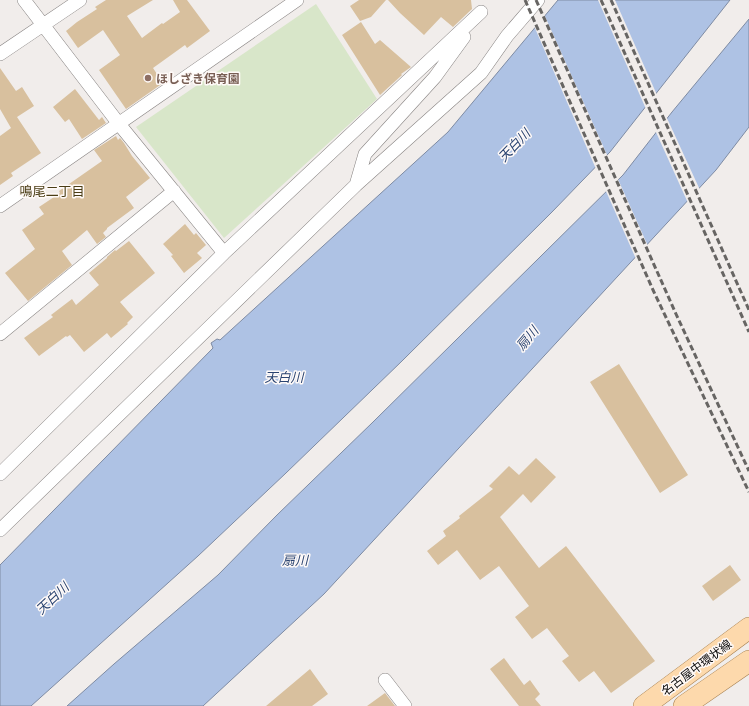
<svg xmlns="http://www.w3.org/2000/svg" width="749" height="706" viewBox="0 0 749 706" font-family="'Exo 2','Noto Sans JP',sans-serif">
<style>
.green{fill:#d8e6c9}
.water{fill:#aec2e4;stroke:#7e8ba3}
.pier{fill:#f1edeb}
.building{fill:#d8c09e}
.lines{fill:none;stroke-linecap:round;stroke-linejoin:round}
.minor-casing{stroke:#888483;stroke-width:14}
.primary-casing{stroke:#a88050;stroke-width:22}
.minor{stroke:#fff;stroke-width:13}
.primary{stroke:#fdd9ac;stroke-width:21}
.rail{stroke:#676563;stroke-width:3;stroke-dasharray:6 3;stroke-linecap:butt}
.education-dot{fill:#8d6e63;stroke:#fffaf8;stroke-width:1.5}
.labels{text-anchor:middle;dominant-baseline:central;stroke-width:3;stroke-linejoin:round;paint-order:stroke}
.education-label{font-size:12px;font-weight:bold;fill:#785e54;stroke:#fffaf8;text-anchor:start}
.street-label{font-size:12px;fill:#0d0c0b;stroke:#fffaf8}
.water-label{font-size:13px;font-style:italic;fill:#2b4471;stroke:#fffaf8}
.neighbourhood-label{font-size:13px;fill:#4a3d15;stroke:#fffaf8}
</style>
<rect width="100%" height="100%" fill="#f1edeb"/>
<!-- green -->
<path class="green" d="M316 4 377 99 224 238 136 127Z"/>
<!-- water -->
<path class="water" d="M558 0H730L658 91 610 152 552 212 402 361 286 473 198 556 31 706H0V565L213 348 211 343 217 339 220 340 448 132Z
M749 19V127L716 170 324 594 203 706H67L114 664 218 575 277 515 373 422 623 175 672 112Z"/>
<!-- pier -->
<path class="pier" d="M598 0H615L657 95 646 109Z
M544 14 608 157 596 169 534 26Z
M666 116 700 190 688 203 655 130Z
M617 177 648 246 636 259 605 189Z"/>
<!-- building -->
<path class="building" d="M106 0H153L127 16 142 38 162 23 163 24 180 12 173 0H187L210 31 187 48 185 45 153 68 163 83 126 109 99 70 120 55 103 30 78 48 66 31 77 22 97 9 95 7Z
M359 0H386L371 17 360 21 350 6Z
M388 0H471L472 9 453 27 441 17 424 35 400 13Z
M361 22 375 44 380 40 411 67 401 74 402 75 380 95 342 35Z
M0 68 16 91 22 87 34 106 17 117 41 153 11 173 13 176 0 185V136L11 128 0 109Z
M75 89 99 120 102 117 106 123 82 139 69 119 65 122 53 107Z
M116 136 118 140 120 138 124 143 132 156 150 178 126 197 134 208 107 228V229L103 233 106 237 97 244 87 230 62 251 72 265 28 301 5 273 35 249 22 230 44 214 39 207 60 193 59 191 102 161 94 150Z
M185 224 194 235 196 233 206 245 197 253 202 258 184 273 171 256 173 255 163 244Z
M129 241 155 273 120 302 133 317 127 323 128 324 111 338 107 333 84 352 70 335 67 337 66 336 39 356 24 338 53 317 51 315 72 299 76 305 99 285 89 273 107 258V257L115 250 116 251Z
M619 364 688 475 660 493 590 382Z
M536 458 556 477 531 503 523 494 500 517 539 568 566 546 655 661 611 693 594 671 579 682 562 661 569 656 547 628 532 639 515 617 529 606 499 566 480 580 457 550 438 565 427 551 446 536 443 531 460 518 459 516 493 489 489 486 509 466 519 475Z
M730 565 741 580 713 601 702 586Z
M504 658 524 685 530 680 540 694 535 699 541 706H519L490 669Z
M310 669 328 694 312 706H266Z
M385 693 395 706H367Z"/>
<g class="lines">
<!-- minor casing -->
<g class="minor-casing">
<path id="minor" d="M24 0 119 124 224 253
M0 54 80 0
M356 185 365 154 435 77 464 37
M0 206 297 0
M0 334 174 191
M0 474 224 253 481 12
M0 530 356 185 481 73 507 36 538 0
M385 680 405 706"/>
</g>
<!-- primary casing -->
<g class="primary-casing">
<path id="primary" d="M644 706 749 628
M684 706 749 661"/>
</g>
<!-- minor -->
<use href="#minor" class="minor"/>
<!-- primary -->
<use href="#primary" class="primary"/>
<!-- rail -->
<path class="rail" d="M525 0 653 290 749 492
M536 0 676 314 749 471
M601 0 749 332
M611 0 749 310"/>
</g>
<!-- markers -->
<circle class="education-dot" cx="148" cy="78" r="4"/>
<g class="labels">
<!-- education labels -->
<g class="education-label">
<text x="156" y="78">ほしざき保育園</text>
</g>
<!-- street labels -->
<g class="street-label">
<text transform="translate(696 667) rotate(-37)">名古屋中環状線</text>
</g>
<!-- water labels -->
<g class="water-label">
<text transform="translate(514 145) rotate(-46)">天白川</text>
<text transform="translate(527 338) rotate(-50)">扇川</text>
<text x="284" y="377">天白川</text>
<text x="295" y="560">扇川</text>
<text transform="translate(52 598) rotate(-43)">天白川</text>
</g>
<!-- neighbourhood labels -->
<g class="neighbourhood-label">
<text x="52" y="191">鳴尾二丁目</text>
</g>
</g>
</svg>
